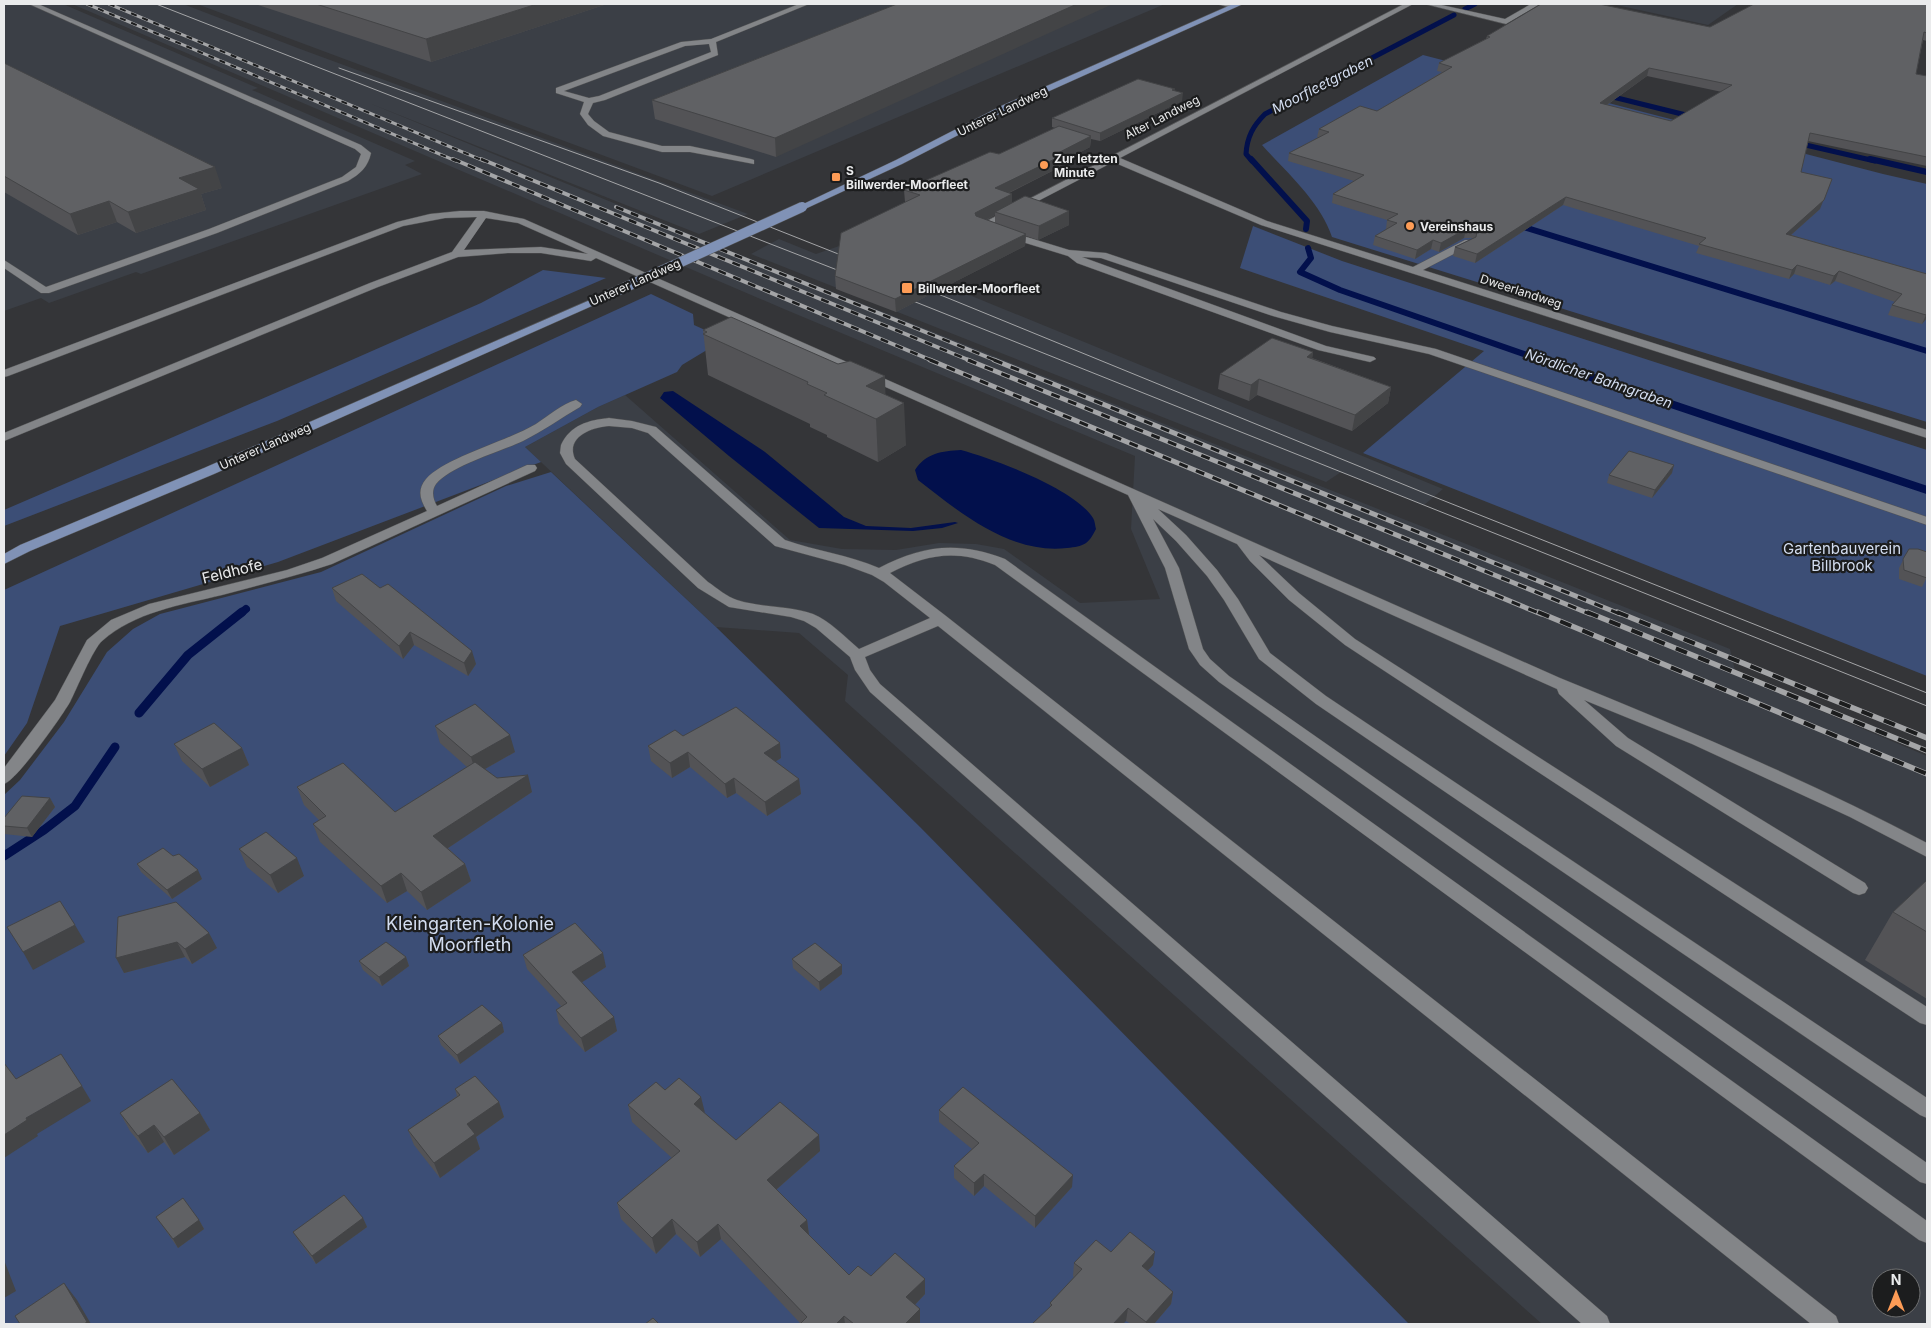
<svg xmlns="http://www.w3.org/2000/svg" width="1931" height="1328" viewBox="0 0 1931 1328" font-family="Inter,sans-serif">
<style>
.built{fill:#3b3f46;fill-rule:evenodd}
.green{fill:#3c4e76}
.water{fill:#02104c}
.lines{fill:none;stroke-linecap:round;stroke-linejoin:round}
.stream-far3{stroke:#02104c;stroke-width:5}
.stream-far2{stroke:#02104c;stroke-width:6}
.stream-far1{stroke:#02104c;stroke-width:8}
.stream{stroke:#02104c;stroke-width:9}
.minor-casing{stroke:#525354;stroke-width:1}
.major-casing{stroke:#525354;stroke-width:1}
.minor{fill:#838588;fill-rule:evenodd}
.major{fill:#8092b6;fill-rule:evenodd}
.tram{stroke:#a4a5a7;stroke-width:1}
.rail-far3-casing{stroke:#a4a5a7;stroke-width:3}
.rail-far2-casing{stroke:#a4a5a7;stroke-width:4}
.rail-far1-casing{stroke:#a4a5a7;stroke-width:5}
.rail-casing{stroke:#a4a5a7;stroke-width:5.5}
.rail-far3{stroke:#1c1d1e;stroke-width:2;stroke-dasharray:6;stroke-linecap:butt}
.rail-far2{stroke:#1c1d1e;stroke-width:2.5;stroke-dasharray:8;stroke-linecap:butt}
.rail-far1{stroke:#1c1d1e;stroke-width:3;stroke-dasharray:9;stroke-linecap:butt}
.rail{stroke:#1c1d1e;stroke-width:4;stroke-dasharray:12;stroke-linecap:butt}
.major-bridge-casing{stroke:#525354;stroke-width:11;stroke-linecap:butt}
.major-bridge{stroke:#8092b6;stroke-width:10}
.wall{fill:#535356;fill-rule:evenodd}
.shaded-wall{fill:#434446}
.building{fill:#606164;stroke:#434446;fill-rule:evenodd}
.poi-dot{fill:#fd9c56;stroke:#1c1d1e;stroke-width:2}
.labels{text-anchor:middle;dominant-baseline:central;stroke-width:4.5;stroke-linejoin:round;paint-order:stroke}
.far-street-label{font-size:12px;fill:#eaebec;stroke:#1c1d1e}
.far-poi-label{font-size:12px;font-weight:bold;fill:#eaebec;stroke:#1c1d1e;text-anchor:start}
.far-water-label{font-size:14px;font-style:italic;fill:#d4def1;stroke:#1c1d1e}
.park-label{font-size:15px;fill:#d3ddf0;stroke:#1c1d1e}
.street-label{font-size:15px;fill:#eaebec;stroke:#1c1d1e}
.near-park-label{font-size:18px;fill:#d3ddf0;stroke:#1c1d1e}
</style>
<rect width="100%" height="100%" fill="#343538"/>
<!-- built -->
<path class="built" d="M4 4H63L258 88 252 90 415 161 405 165 422 174 141 274 136 272 49 303 41 298 4 311Z
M72 4H183L303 50 748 214 699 234 369 103 775 269 1730 649 1736 675 1927 756V1324H1542L845 701 848 675 799 633 716 627 525 447 598 407 625 395 790 540 842 549 896 550 939 543 976 544 1004 549 1080 603 1160 599 1131 529 1135 456 784 309ZM1881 1278H1911V1308H1881Z
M197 4H1165L712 196Z
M1612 4H1738L1708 25Z
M779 239 816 254 845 244 1443 489 1424 505 1341 472 1326 482 751 254Z"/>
<!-- green -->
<path class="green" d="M1423 55 1883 174 1927 184V422L1332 237C1320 201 1287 173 1262 145Z
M1253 226 1342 261 1927 450V676L1363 453 1484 351 1240 268Z
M543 270 606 278 277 421 4 526V510L347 362 481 303Z
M651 294 693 314 694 325 725 339 682 365 677 372 598 407 525 447 541 462 278 562 60 626 27 723 4 756V590Z
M551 472 716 627 920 827 1409 1324H4V795L20 780 64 722 107 652 133 629 160 614 321 572 506 486Z"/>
<!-- water -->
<path class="water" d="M673 391 765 452 844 517 866 526 911 528 955 522 958 523 942 528 913 531 819 528 729 456 660 398 664 392Z
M961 450C994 459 1075 489 1093 518 1095 521 1095 526 1096 529 1088 545 1084 546 1067 548 1011 555 959 512 918 480L915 470C926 453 942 451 961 450Z"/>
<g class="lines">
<!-- stream-far3 -->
<path class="stream-far3" d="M1465 9 1475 4
M1605 95 1694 117
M1797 143 1875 161
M1252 161 1246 154C1247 137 1253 126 1265 114L1454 15"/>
<!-- stream-far2 -->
<path class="stream-far2" d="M1251 159 1307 221 1306 229
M1870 159 1927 172
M1517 225 1927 351
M1308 248 1311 258 1300 272 1340 290 1544 361"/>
<!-- stream-far1 -->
<path class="stream-far1" d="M1540 360 1927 490
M240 614 246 609"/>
<!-- stream -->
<path class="stream" d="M139 713 188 655 242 612
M4 856 44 830 75 806 115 747"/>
<!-- minor casing -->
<g class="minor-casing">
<path id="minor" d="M29 4H38L361 145 371 153C368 167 360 174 348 181L217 233 49 293H41L4 268V260L46 287 209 229 342 177 356 167 361 154 355 149Z
M799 4H809L716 42 718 55 605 100 593 103 588 114 594 121 609 132 662 146H690L751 159 754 160V164L690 152H662L603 136 588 125 580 114 584 102 556 93V88L681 42 711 39ZM709 44 711 52 599 96 589 98 564 91 685 46Z
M1217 4H1233L1237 6 1233 8Z
M1404 4H1413L1120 158 1267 221 1413 267 1465 240H1473V244L1423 270 1927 430V438L1261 225 1113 162 986 228 982 229 977 226Z
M1425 4H1437L1505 19 1531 4H1540L1506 24Z
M460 211H484L524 219 1560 678C1685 729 1808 780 1927 843V857L1850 817 1692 744 1584 700 1628 738 1865 883 1868 888 1865 893 1859 895 1853 893 1616 746 1559 694 1557 689 1259 555 1299 593 1355 639 1927 1007V1025L1920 1023 1345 645 1289 600 1250 561 1237 544 1158 509 1186 535 1217 570 1238 599 1270 653 1326 696 1927 1098V1118L1920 1115 1316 704 1259 659 1224 600 1207 576 1176 541 1153 519 1179 568 1203 649 1210 659 1229 676 1927 1163V1184L1920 1182 1219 682 1200 665 1189 649 1165 568 1128 495 596 258 591 261 541 253H508L458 257 378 287 4 441V433L370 283 452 252 477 217 445 218 403 226 8 376 4 377V370L397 222 430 214ZM486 218 518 223 588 254 541 247 464 250Z
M1007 231 1069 250 1106 253 1281 312 1332 326 1436 349 1927 517V525L1429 354 1330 332 1273 316 1101 258 1082 257 1326 346 1374 357 1376 359 1370 362 1318 350 1077 263 1068 256 1003 236 1002 234Z
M576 400 582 404 580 407C561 418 543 431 523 441 500 452 452 465 436 484 431 491 433 499 437 506L527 465H535L537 468 535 471 332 564C296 576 259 585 222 595 180 605 135 612 102 641 93 649 77 688 70 702 62 716 17 780 4 784V768L55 700 87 640 111 620 149 604 287 570 322 558 427 511C420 500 417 490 426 479 446 457 508 441 536 424 548 416 562 404 576 400Z
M609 418 632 421 656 427 785 540C816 551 849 555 879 568 923 545 958 541 1005 559L1927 1221V1243L1919 1240 995 565C956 549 927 554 890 573L946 616 1836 1316 1839 1324H1811L938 626 865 657 870 670 880 684 1607 1316 1610 1324H1582L870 692 855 670 850 657 816 628 804 621 791 617 729 607 698 588 566 464 560 453 561 445C570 425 589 420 609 418ZM609 426 632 428 648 433 775 546 845 565 872 575 884 582 930 618 859 649C845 637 830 621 813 614 788 605 762 608 737 600 727 597 717 588 708 582L575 459C565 437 592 427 609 426Z"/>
</g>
<!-- major casing -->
<g class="major-casing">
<path id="major" d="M1233 4H1243L1007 110 902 164 805 209 802 210 797 207 896 160 1001 106Z
M606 293 611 296 610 298 214 474 30 551 4 564V554L20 545 204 468Z"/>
</g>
<!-- minor -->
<use href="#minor" class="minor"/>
<!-- major -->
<use href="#major" class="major"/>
<!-- tram -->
<path class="tram" d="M156 4 850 275
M339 68 659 183 851 259
M921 287 1422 492 1927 693
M903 297 1927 706"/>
<!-- rail-far3 casing -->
<g class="rail-far3-casing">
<path id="rail-far3" d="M87 4 456 161
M109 4 484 161"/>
</g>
<!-- rail-far2 casing -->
<g class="rail-far2-casing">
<path id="rail-far2" d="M453 159 933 361
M481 159 971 361
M616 207 997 361"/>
</g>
<!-- rail-far1 casing -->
<g class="rail-far1-casing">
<path id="rail-far1" d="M930 360 1541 614
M968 360 1590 614
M994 360 1620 614"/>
</g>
<!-- rail casing -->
<g class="rail-casing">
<path id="rail" d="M1538 612 1927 774
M1587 612 1927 751
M1617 612 1927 738"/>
</g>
<!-- rail-far3 -->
<use href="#rail-far3" class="rail-far3"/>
<!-- rail-far2 -->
<use href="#rail-far2" class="rail-far2"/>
<!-- rail-far1 -->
<use href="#rail-far1" class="rail-far1"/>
<!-- rail -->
<use href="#rail" class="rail"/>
<!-- major-bridge casing -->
<g class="major-bridge-casing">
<path id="major-bridge" d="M606 296 802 207"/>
</g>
<!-- major-bridge -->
<use href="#major-bridge" class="major-bridge"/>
</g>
<!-- wall -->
<path class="wall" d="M255 4H607L431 62Z
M897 4 776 157 655 119 652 100Z
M1927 4V41L1923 40 1916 74 1927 76V166L1808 141 1801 172 1820 209 1791 235 1927 274V318L1922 324 1888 315 1892 305 1895 302 1835 281 1830 285 1794 274 1789 279 1696 253 1699 246 1563 205 1475 263 1453 256 1455 247 1473 238H1464L1439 252 1431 249 1415 259 1373 245 1375 236 1387 229H1386L1387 220 1332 203 1333 194 1354 181 1288 161 1289 153 1319 137H1317L1319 129 1377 111 1442 72 1437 71 1439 63 1486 39 1487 36 1710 27ZM1647 76 1722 92 1671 121 1607 105Z
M4 63 222 188 201 194 206 210 136 233 117 222 78 235 4 192Z
M1175 91 1182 101 1100 141 1091 139 1090 147 1062 162V166L1009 193 1012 203 1069 211V225L1038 240 1026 236 1025 246 896 312 836 289 835 276 905 202 904 190 999 154 1055 128 1052 127V118ZM995 215V223L986 219H988Z
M703 330 885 376V394L906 445 878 462 827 437V435L810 427V424L708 375Z
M1313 352 1312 358 1391 387 1388 403 1352 431 1257 395 1249 401 1218 389 1220 374Z
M1672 473 1652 498 1607 483 1609 475Z
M1909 549 1927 577 1922 587 1899 579V568Z
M332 588 476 664 468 676 414 645 403 659 336 601Z
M435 726 515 752 485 769 497 778 532 792 448 848 465 864 471 881 427 910 407 891 387 903 320 842 313 824 319 820 304 805 297 787 395 812 467 767 440 743Z
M683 736 781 758 775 762 799 779 801 794 767 816 736 793 727 798 690 767 672 778 651 761 648 746Z
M174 744 242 748 249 765 210 787 182 761Z
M50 798 55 807 32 837 4 834V818Z
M239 849 304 876 278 893 247 867Z
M173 856 202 879 172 899 141 872 137 864Z
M1927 880V999L1865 960 1893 912Z
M118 917 217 948 192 964 185 957 124 973Z
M523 955 606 967 582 982 617 1031 585 1052 559 1024 556 1010 561 1006 527 969Z
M406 957 409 966 382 986 363 970 359 961Z
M792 959 842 965V974L820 991 793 968Z
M502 1023 504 1032 460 1064 441 1045 438 1036Z
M455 1089 499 1102 504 1117 476 1137 480 1149 440 1178 414 1145 408 1130 457 1096Z
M665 1090 701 1097 704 1113 736 1140 820 1151 776 1190 807 1220 809 1235 849 1275 925 1279V1294L915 1305 920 1309V1324H800V1323L721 1239 700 1257 676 1234 656 1254 621 1219 617 1203 672 1158 632 1122 628 1105Z
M939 1110 1072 1187 1035 1228 984 1186 974 1196 954 1178V1166L972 1149 939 1122Z
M120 1113H200L210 1130 174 1155 164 1142 148 1153 130 1131Z
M156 1217 199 1220 204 1229 178 1248Z
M363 1218 367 1227 316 1264 298 1240 293 1232Z
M1111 1252 1153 1265 1147 1271 1173 1292 1171 1304 1154 1324H1131L1126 1321 1050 1307V1303L1074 1277 1073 1276 1074 1263Z"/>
<!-- shaded-wall -->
<path class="shaded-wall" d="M537 4H607L431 62 426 39Z
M1077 4H1113L776 157 775 138Z
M1649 68 1647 76 1598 111 1600 103Z
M1183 93 1182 101 1100 141V133Z
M1091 136 1090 147 1062 162V166L994 200 995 188 1058 153Z
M215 167 222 188 201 194 206 210 136 233 128 212 179 178Z
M1832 179 1820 209 1782 243 1786 234Z
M1012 194V206L995 212V215L975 225V213Z
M1566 197 1563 205 1475 263 1477 254Z
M109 201 117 222 78 235 70 214Z
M1069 211V225L1038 240 1039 226Z
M1466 229 1464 238 1439 252 1441 243Z
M1026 234 1025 246 896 312 895 299Z
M1433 240 1431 249 1415 259 1417 250Z
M1797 265 1794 274 1789 279 1792 270Z
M1839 271 1835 281 1830 285 1834 276Z
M1927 313V318L1922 324 1926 315Z
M1313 352 1311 368 1307 357Z
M885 376 886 413 904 403 906 445 878 462 876 419 866 386Z
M1259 379 1257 395 1249 401 1251 385Z
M1391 387 1388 403 1352 431 1355 415Z
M1674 465 1672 473 1652 498 1655 490Z
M410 632 414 645 403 659 399 646Z
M472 651 476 664 468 676 464 663Z
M510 735 515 752 476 774 471 757Z
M780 743 781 758 765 768 764 753Z
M242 748 249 765 210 787 202 769Z
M688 752 690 767 672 778 670 763Z
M528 775 532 792 439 854 433 836Z
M734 778 736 793 727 798 725 784Z
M799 779 801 794 767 816 765 802Z
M50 798 55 807 32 837 27 828Z
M297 858 304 876 278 893 270 875Z
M465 864 471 881 427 910 421 892Z
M198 870 202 879 172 899 167 890Z
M401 873 407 891 387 903 381 886Z
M75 925 85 942 33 970 23 952Z
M209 933 217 948 192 964 185 949Z
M177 942 185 957 124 973 116 958Z
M603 953 606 967 576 986 572 972Z
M406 957 409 966 382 986 379 977Z
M842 965V974L820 991 819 982Z
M614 1017 617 1031 585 1052 581 1038Z
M502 1023 504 1032 460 1064 457 1055Z
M82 1086 91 1101 37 1134 38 1136 4 1158V1135L26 1118Z
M701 1097 705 1113 694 1104Z
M499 1102 504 1117 476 1137 480 1149 440 1178 434 1163 467 1124Z
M200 1113 210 1130 174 1155 164 1137Z
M154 1125 164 1142 148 1153 138 1136Z
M819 1135 820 1151 769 1196 767 1180Z
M984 1174V1186L974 1196V1183Z
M1073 1175 1072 1187 1035 1228V1216Z
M363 1218 367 1227 316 1264 312 1256Z
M672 1219 676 1234 656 1254 652 1238Z
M199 1220 204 1229 178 1248 173 1239Z
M807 1220 809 1235 800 1226Z
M718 1224 721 1239 700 1257 697 1242Z
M1155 1252 1153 1265 1140 1279 1142 1266Z
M4 1260 16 1291 4 1298Z
M925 1279V1294L907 1313 906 1297Z
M64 1283 77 1300 91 1324H84Z
M1173 1292 1171 1304 1154 1324H1146V1322Z
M1128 1308 1126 1321 1123 1324H1113Z
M920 1309V1324H905Z
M844 1316 845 1324H836Z"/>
<!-- building -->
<path class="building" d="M316 4H537L426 39Z
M897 4H1077L775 138 652 100Z
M1541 4H1599L1710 27 1754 4H1927V33L1924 32 1916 74 1927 76V157L1810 133 1801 172 1832 179 1824 200 1786 234 1927 274V313L1926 315 1892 305 1902 294 1839 271 1834 276 1797 265 1792 270 1699 244 1706 238 1566 197 1477 254 1455 247 1476 237 1477 231 1475 229H1466L1441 243 1433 240 1417 250 1375 236 1397 223 1387 220 1398 214 1333 194 1364 175 1289 153 1329 132 1319 129 1360 106 1377 111 1452 67 1439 63 1490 37 1487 36ZM1649 68 1732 85 1671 121 1600 103Z
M4 63 215 167 179 178 199 189 128 212 109 201 70 214 4 176Z
M1138 79 1175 89 1172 90 1183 93 1100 133 1052 118Z
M1059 126 1091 136 1058 153 1063 155 995 188 1012 194 975 213 976 216 1026 234 895 299 835 276 841 233 920 195 904 190 990 152 999 154Z
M1025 196 1069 211 1039 226 995 212Z
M731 317 838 364 850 361 885 376 866 386 904 403 876 419 824 395 827 393 807 384 808 382 703 334 707 332 703 330Z
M1272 338 1313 352 1307 357 1391 387 1355 415 1259 379 1251 385 1220 374Z
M1629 451 1674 465 1655 490 1609 475Z
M1909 549H1918L1927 552V578L1904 570 1903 559Z
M362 574 380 588 388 584 472 651 464 663 410 632 399 646 332 588Z
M475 704 510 735 471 757 435 726Z
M736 707 780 743 764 753 799 779 765 802 734 778 725 784 688 752 670 763 648 746 675 730 683 736Z
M214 723 242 748 202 769 174 744Z
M475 762 497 778 528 775 433 836 465 864 421 892 401 873 381 886 313 824 326 816 297 787 343 763 395 812Z
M22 796 50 798 27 828 4 826V818Z
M266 832 297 858 270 875 239 849Z
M163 848 173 856 179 854 198 870 167 890 137 864Z
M1927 880V932L1893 912Z
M60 901 75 925 23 952 7 927Z
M176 902 209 933 185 949 177 942 116 958 118 917Z
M575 923 603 953 572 972 614 1017 581 1038 556 1010 567 1003 523 955Z
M386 942 406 957 379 977 359 961Z
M815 943 842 965 819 982 792 959Z
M482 1005 502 1023 457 1055 438 1036Z
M61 1054 82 1086 26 1118 27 1120 4 1135V1063L16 1079Z
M475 1076 499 1102 467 1124 475 1134 434 1163 408 1130 460 1095 455 1089Z
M679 1078 701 1097 694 1104 736 1140 780 1102 819 1135 767 1180 807 1220 800 1226 849 1275 858 1266 871 1276 895 1253 925 1279 906 1297 920 1309 905 1324H854L844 1316 836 1324H800L807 1317 718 1224 697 1242 672 1219 652 1238 617 1203 680 1151 628 1105 656 1082 665 1090Z
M172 1079 200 1113 164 1137 154 1125 138 1136 120 1113Z
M963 1087 1073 1175 1035 1216 984 1174 974 1183 954 1166 979 1143 939 1110Z
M344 1195 363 1218 312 1256 293 1232Z
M183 1198 199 1220 173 1239 156 1217Z
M1130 1232 1155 1252 1142 1266 1173 1292 1146 1322 1128 1308 1113 1324H1032L1052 1305 1050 1303 1082 1269 1074 1263 1096 1240 1111 1252Z
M64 1283 87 1322 84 1324H20L15 1316Z
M653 1318 659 1324H645Z"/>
<!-- markers -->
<g class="poi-dot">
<circle cx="1044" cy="165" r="5"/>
<rect x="831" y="172" width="10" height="10" rx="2.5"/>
<circle cx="1410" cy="226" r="5"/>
<rect x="901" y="282" width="12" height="12" rx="2.5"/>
</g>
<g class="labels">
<!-- far-street labels -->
<g class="far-street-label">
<text transform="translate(1002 111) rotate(-26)">Unterer Landweg</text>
<text transform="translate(1162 117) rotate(-27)">Alter Landweg</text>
<text transform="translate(635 282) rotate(-24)">Unterer Landweg</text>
<text transform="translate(1521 291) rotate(18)">Dweerlandweg</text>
<text transform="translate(265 446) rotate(-24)">Unterer Landweg</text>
</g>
<!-- far-poi labels -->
<g class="far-poi-label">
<text x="1054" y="158">Zur letzten<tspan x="1054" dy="14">Minute</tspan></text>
<text x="846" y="170">S<tspan x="846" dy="14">Billwerder-Moorfleet</tspan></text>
<text x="1420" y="226">Vereinshaus</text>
<text x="918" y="288">Billwerder-Moorfleet</text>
</g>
<!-- far-water labels -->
<g class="far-water-label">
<text transform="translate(1322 84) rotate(-27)">Moorfleetgraben</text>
<text transform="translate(1599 378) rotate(19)">Nördlicher Bahngraben</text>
</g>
<!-- park labels -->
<g class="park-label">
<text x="1842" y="548">Gartenbauverein<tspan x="1842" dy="17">Billbrook</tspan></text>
</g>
<!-- street labels -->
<g class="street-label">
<text transform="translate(232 571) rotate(-14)">Feldhofe</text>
</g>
<!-- near-park labels -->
<g class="near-park-label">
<text x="470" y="923">Kleingarten-Kolonie<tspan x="470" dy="21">Moorfleth</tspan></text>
</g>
</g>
<!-- border -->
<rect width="1931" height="1328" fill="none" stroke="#eaebec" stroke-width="10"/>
<!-- north arrow -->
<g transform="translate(1896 1293)"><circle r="24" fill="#1c1d1e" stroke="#6e6f70"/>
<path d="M0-4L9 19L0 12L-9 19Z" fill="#fd9c56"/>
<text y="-8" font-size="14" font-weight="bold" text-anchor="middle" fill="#eaebec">N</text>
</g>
</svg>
